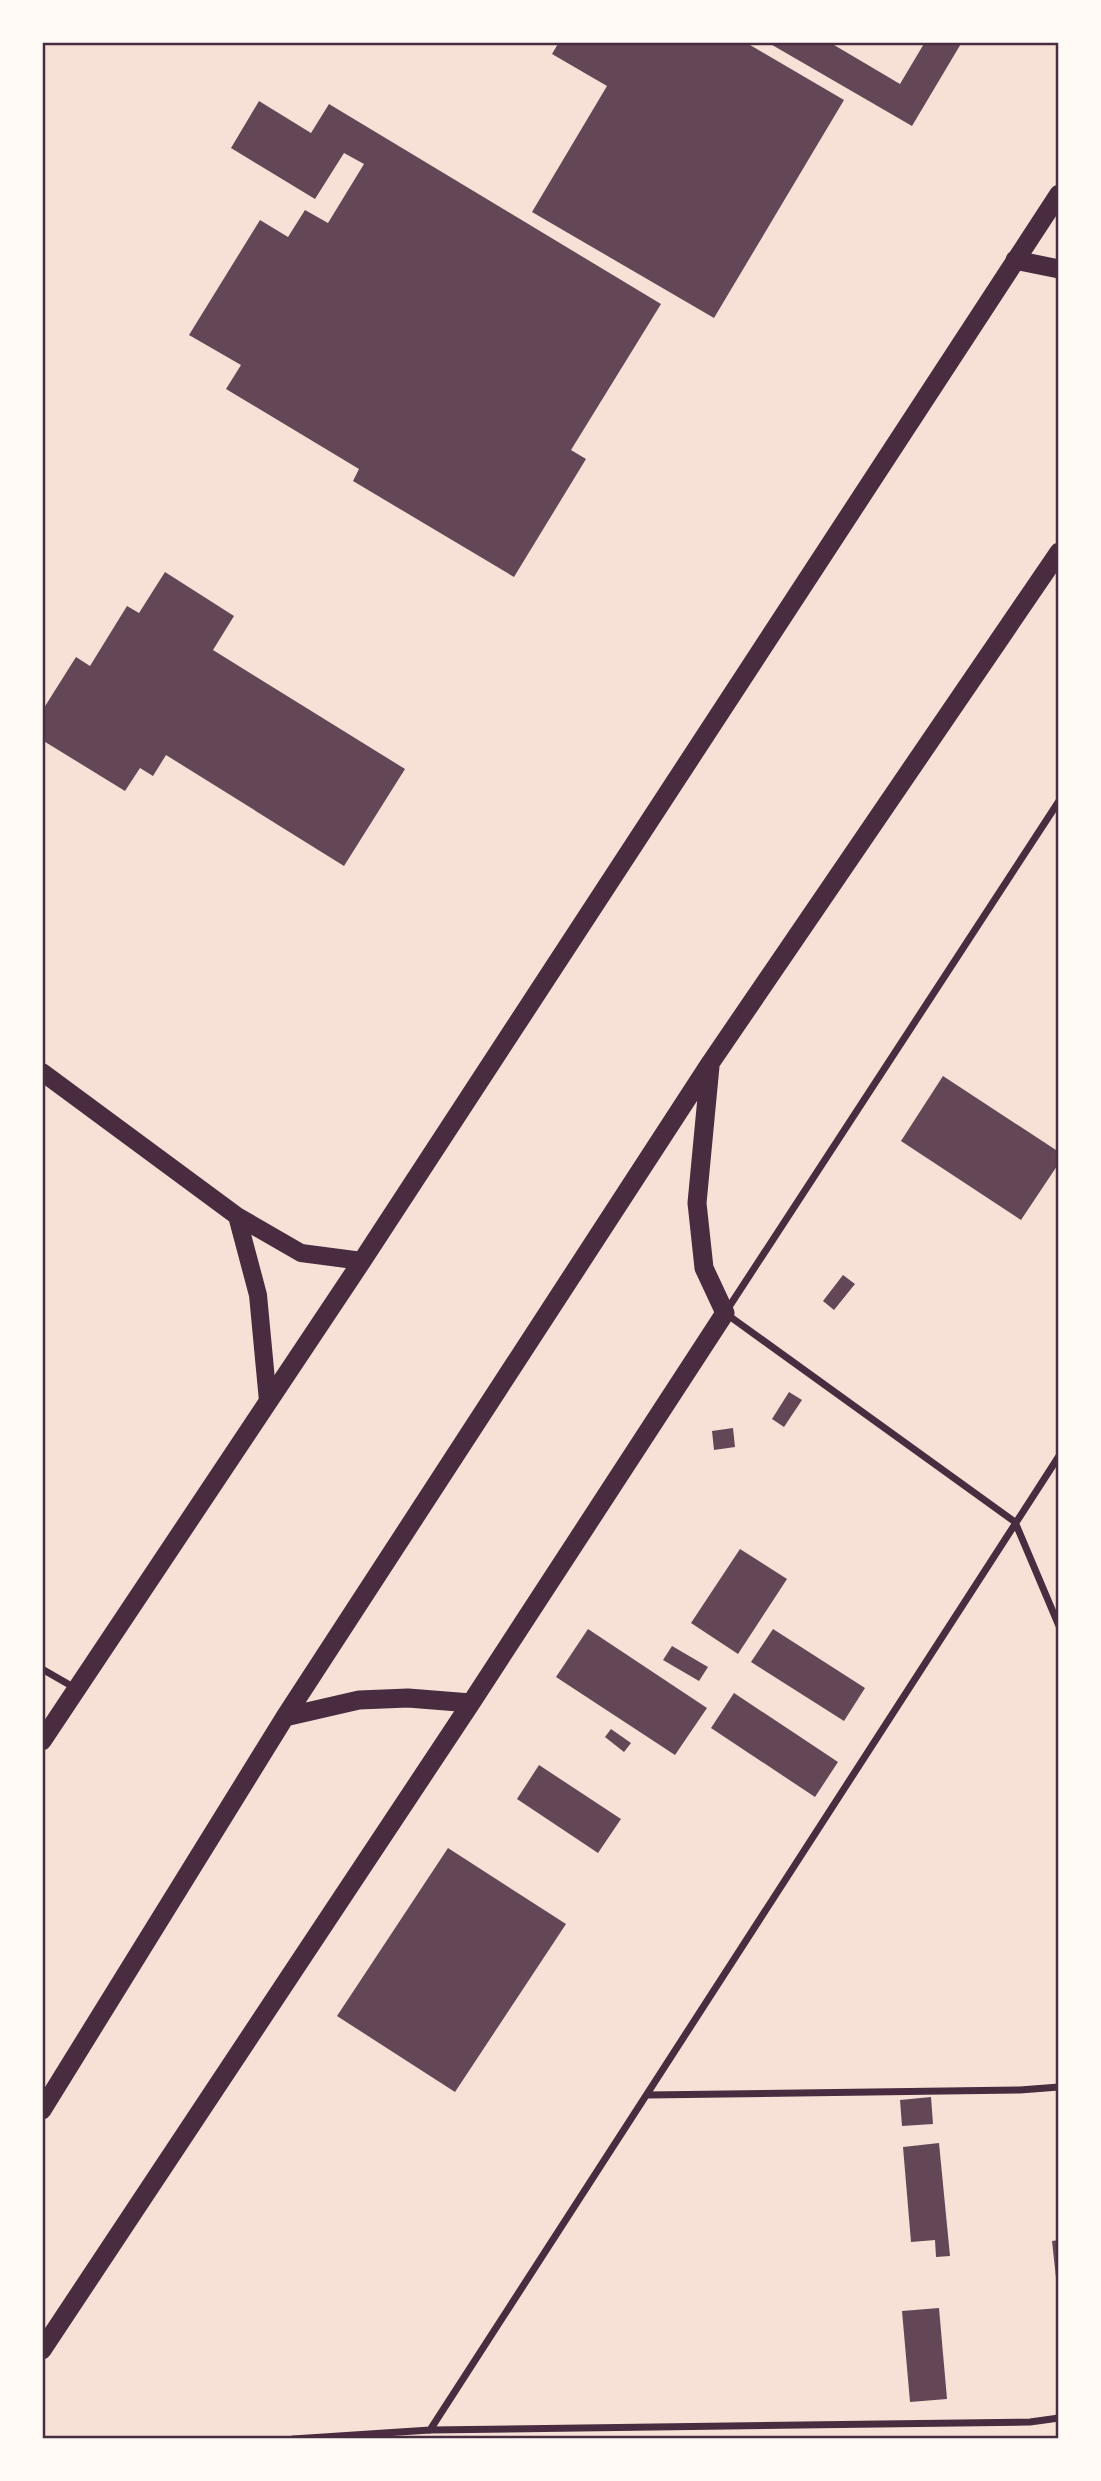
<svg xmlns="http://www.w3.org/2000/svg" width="1101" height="2481" viewBox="0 0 1101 2481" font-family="Quicksand,sans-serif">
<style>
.building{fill:#644757}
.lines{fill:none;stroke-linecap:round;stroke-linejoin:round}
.minor{stroke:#4a2c40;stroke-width:7}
.primary{stroke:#4a2c40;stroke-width:18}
.trunk{stroke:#4a2c40;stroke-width:19}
.neatline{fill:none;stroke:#4a2c40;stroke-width:2.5}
</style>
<rect width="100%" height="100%" fill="#f7e1d7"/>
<!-- building -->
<path class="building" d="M559 42H745L844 100 714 318 532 212 607 86 552 54Z
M767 42H829L900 84 925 42H962L912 126Z
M259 101 311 133 329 104 661 304 571 450 586 459 514 577 353 481 359 469 226 389 241 365 189 335 260 220 288 237 305 210 328 223 364 164 344 153 315 199 231 148Z
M165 572 234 616 213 650 405 769 344 866 166 755 153 776 140 768 125 791 42 740V711L76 657 90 666 127 606 139 613Z
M943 1076 1059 1152V1163L1021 1220 901 1141Z
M843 1275 855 1284 834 1310 823 1301Z
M789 1392 802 1400 784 1427 772 1419Z
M733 1428 735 1447 714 1450 712 1431Z
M740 1549 787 1579 738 1654 691 1623Z
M588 1629 707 1708 675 1755 556 1677Z
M773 1629 865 1688 844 1721 751 1662Z
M672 1646 708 1667 699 1681 663 1660Z
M734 1693 838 1762 815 1797 711 1728Z
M611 1729 631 1743 624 1752 605 1737Z
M539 1765 621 1819 598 1853 517 1799Z
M448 1848 566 1924 455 2092 337 2016Z
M931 2097 933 2124 902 2126 900 2100Z
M939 2143 950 2256 936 2257 935 2240 911 2242 903 2147Z
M1059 2240V2287H1057L1052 2241Z
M939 2308 947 2399 910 2402 902 2311Z"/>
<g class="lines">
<!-- minor -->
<path class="minor" d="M1059 801 725 1313 1015 1522 1059 1626
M42 1669 75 1688
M648 2095 1020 2090 1059 2087
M430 2430 1059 1456
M293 2439 430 2430 1030 2422 1059 2418"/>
<!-- primary -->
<path class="primary" d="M42 1072 237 1216 301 1253 362 1261
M237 1216 258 1295 268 1401"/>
<!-- trunk -->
<path class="trunk" d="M1015 260 1059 269
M285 1717 359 1700 408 1698 471 1703
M42 1741 362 1261 1059 194
M42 2110 285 1717 711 1062 1059 552
M42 2350 471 1703 725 1313 704 1268 697 1203 710 1066"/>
</g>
<!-- border -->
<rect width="1101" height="2481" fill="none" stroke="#fffaf5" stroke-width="88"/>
<rect x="44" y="44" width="1013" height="2393" class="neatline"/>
</svg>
